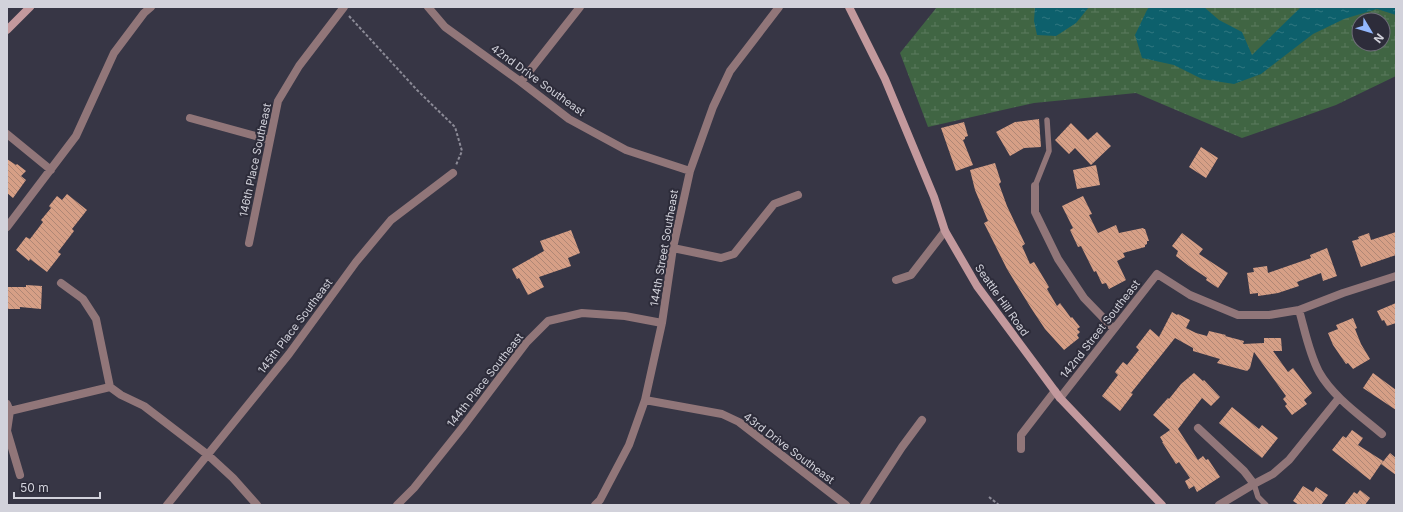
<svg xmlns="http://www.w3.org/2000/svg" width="1403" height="512" viewBox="0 0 1403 512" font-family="Inter,sans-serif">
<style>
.wetland{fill:url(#wetland-marsh);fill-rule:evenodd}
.water{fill:url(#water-ripples)}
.building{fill:url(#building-back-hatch)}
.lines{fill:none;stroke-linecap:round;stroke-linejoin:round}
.path{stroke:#8c8b97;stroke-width:2;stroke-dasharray:3 2;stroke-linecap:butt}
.lane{stroke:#917679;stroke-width:5.5}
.street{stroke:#917679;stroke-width:8}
.secondary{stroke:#c3999d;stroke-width:8}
.labels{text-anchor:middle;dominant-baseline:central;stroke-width:4;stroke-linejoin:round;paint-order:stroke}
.street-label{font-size:11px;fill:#d2d2db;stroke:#2d2c3a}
</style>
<defs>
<pattern id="wetland-marsh" width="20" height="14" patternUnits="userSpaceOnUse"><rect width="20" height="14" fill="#406543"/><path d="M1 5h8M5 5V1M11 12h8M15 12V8" fill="none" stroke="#5b7a5e"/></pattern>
<pattern id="water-ripples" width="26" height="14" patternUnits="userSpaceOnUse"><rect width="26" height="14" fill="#0d606c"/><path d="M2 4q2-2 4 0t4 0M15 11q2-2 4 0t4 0" fill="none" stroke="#2f7680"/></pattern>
<pattern id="building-back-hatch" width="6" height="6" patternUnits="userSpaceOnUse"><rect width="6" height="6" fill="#d69f86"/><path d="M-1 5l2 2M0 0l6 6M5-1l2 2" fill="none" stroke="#b08775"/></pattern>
</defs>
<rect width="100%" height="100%" fill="#373645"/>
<!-- wetland -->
<path class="wetland" d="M937 7H1396V76L1336 105 1242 138 1136 93 1034 103 928 127 900 53ZM1359 20H1383V44H1359Z"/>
<!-- water -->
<path class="water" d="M1035 7H1089L1076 23 1056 36 1037 35 1034 21Z
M1149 7H1204L1219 20 1242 32 1252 55 1301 7H1396V15L1377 9 1344 19 1313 34 1261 74 1234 84 1202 79 1174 65 1142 58 1135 35 1147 10Z"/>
<!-- building -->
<path class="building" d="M1039 119 1041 147 1024 148 1010 156 996 132 1015 122Z
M964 122 968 136 965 137V139L963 140 973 165 956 171 941 128Z
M1071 123 1088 140 1097 132 1111 146 1091 165 1075 148 1069 154 1055 140Z
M1201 147 1218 158 1206 178 1189 167Z
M7 159 16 165 17 164 26 171 21 176 26 180 13 198 7 193Z
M995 163 1001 182 999 184 1007 206 1025 244 1022 246 1030 264 1034 262 1049 287 1047 289 1057 306 1060 303 1071 318 1072 317 1080 327 1077 329 1080 332 1077 335 1079 338 1064 350 1045 329 1031 308 1007 269 984 223 988 221 975 190 970 170Z
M1096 165 1100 185 1077 189 1073 170Z
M67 194 87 210 72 229 74 231 58 252 61 254 47 272 30 259 29 261 16 250 26 237 30 239 43 222 41 220 51 208 49 206 57 196 62 200Z
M1083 196 1092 214 1089 215 1098 233 1116 225 1119 233 1143 228 1144 229H1145L1149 241H1147V244L1145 245V247L1123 253 1125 257 1117 261 1126 280 1109 289 1106 283 1102 284 1096 271 1094 272 1081 246 1078 247 1070 230 1073 228 1062 206Z
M571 230 580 253 568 258 571 266 539 277 544 287 528 295 519 278 517 279 512 269 544 251 540 241Z
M1396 232V255L1361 267 1352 241 1359 239 1358 237 1369 233 1371 240Z
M1182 233 1203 249 1199 254 1228 273 1218 288 1206 280 1207 278 1189 266 1176 256 1178 251 1172 246Z
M1327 248 1337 276 1323 281 1321 273 1297 282 1299 286 1278 293 1258 296V293L1250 294 1247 273 1254 272 1253 268 1267 266 1268 273 1311 258 1310 255Z
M26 285 42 286 41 309 20 307V309H7V287H26Z
M1396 303V323L1387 326 1384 320 1382 321 1377 311Z
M1172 312 1177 315 1178 314 1190 320 1186 328 1196 333 1207 336 1209 331 1226 335 1225 336 1244 341 1243 344 1264 343V338H1281L1282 351H1273L1288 372 1293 368 1312 393 1304 400 1307 404 1292 415 1285 406 1287 404 1283 399 1286 396 1254 352 1250 368 1247 371 1217 363 1220 359 1193 351V348L1175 338 1131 393 1133 394 1120 411 1102 396 1118 375 1115 372 1123 362 1127 365 1139 350 1136 347 1150 329 1159 337Z
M1353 318 1357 328 1355 329 1361 344 1370 359 1353 369 1348 363 1346 364 1333 345 1328 333 1338 329 1336 325Z
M1194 373 1203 381 1204 380 1220 397 1211 406 1202 398 1178 429 1198 460 1203 456 1206 460 1208 459 1220 477 1197 492 1194 486 1189 489 1185 481 1190 478 1179 462 1176 464 1162 442H1163L1160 437 1170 430 1153 415 1168 398 1169 399 1181 384Z
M1373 373 1396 390V410L1363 388Z
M1232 407 1259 429 1262 425 1278 438 1262 458 1219 423Z
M1352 430 1363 438 1358 445 1383 461 1370 480 1332 450 1343 436 1346 438Z
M1390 453 1396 458V475L1381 464Z
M1303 486 1313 492 1316 487 1328 495 1321 505H1299L1293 501Z
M1360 490 1370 498 1365 505H1344L1354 492 1357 494Z"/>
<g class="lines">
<!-- path -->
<path class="path" d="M349 16 417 90 455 127 462 151 456 165
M989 497 999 505"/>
<!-- lane -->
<path class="lane" d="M1035 186 1049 151 1047 120
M1254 484 1258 497 1266 505"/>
<!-- street -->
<path class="street" d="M428 7 445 27 521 82 569 119 626 150 690 171
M521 82 580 7
M190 118 270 140
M7 134 51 170
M1035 186V212L1058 259 1084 298 1114 329
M7 227 76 136 114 53 144 13 151 7
M249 243 278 101 299 66 344 7
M673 248 721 258 734 254 774 204 798 195
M896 280 911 275 945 231
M61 283 83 299 96 319 110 387
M1299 310C1305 331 1309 353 1319 372 1333 397 1361 416 1382 434
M1060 398 1157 274 1190 295 1238 315H1269L1299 310 1343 293 1396 276
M645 400 722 414 739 422 846 505
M7 404 10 411
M10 411 110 387 121 395 144 406 208 455 233 478 257 505
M10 411 7 431 20 475
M1198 428 1244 471 1254 484
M1021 449V435L1055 391
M167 505 289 354 356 262 391 220 453 173
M397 505 414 488 462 428 526 343 548 321 582 313 625 316 662 323
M595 505 600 500 629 445 645 400 662 323 673 248 690 171 713 107 730 71 779 7
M864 505 902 447 922 420
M1219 505 1254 484 1273 474 1289 460 1339 398"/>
<!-- secondary -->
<path class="secondary" d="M849 7 885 79 934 197 945 231 977 286 1060 398 1162 505
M7 30 30 7"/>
</g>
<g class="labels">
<!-- street labels -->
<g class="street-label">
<text transform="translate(538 80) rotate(36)">42nd Drive Southeast</text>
<text transform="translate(255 160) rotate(-78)">146th Place Southeast</text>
<text transform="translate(664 248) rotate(-80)">144th Street Southeast</text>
<text transform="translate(1002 300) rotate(55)">Seattle Hill Road</text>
<text transform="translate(295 326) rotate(-53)">145th Place Southeast</text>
<text transform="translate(1100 329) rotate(-52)">142nd Street Southeast</text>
<text transform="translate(485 380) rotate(-52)">144th Place Southeast</text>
<text transform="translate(789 448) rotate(37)">43rd Drive Southeast</text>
</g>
</g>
<!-- border -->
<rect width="1403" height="512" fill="none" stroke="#d2d2db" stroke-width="16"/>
<!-- north arrow -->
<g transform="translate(1371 32) rotate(128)"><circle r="19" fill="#2d2c3a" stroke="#6f6e7a"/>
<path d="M0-3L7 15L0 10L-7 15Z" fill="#93b7fd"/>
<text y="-6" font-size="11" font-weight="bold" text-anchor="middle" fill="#d2d2db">N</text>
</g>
<!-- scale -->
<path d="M14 492v6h86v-6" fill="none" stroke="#d2d2db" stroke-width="2"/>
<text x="20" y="492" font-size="12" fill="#d2d2db" stroke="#2d2c3a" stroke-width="3" paint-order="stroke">50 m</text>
</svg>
